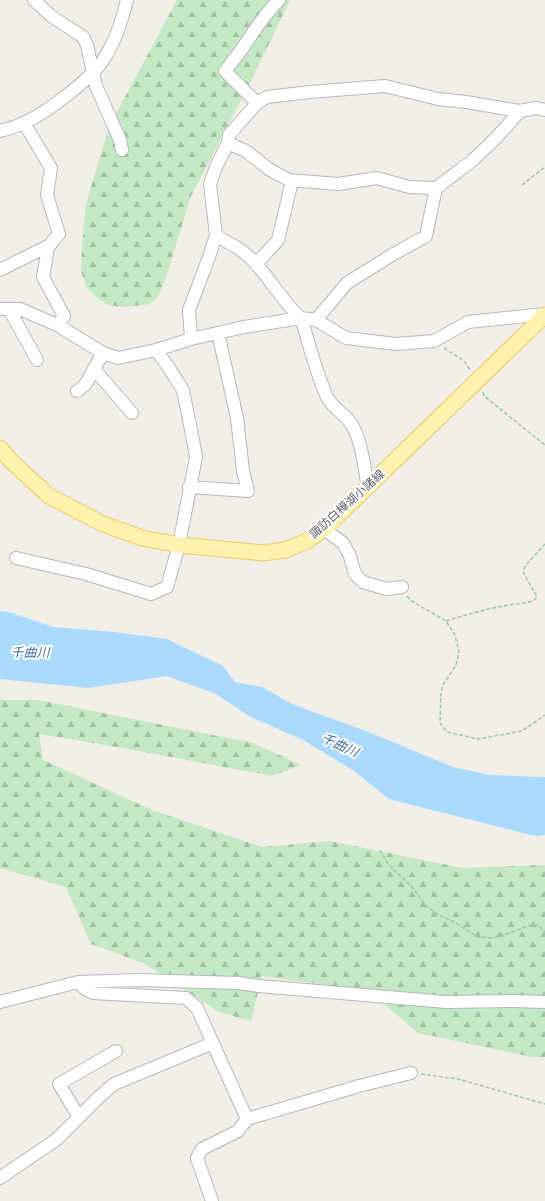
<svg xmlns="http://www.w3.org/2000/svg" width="545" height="1201" viewBox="0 0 545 1201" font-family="Rubik,'Noto Sans JP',sans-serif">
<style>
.forest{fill:url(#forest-firs)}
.water{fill:#aadaff}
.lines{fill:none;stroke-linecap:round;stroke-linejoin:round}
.minor-casing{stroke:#b5b8bc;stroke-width:14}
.major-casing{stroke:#f2c960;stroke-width:17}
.path{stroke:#9cc7a9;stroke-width:1.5;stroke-dasharray:4 2;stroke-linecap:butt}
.minor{stroke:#fff;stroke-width:12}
.major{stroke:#fff2af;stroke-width:15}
.labels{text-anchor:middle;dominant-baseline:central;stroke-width:4;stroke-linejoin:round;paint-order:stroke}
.street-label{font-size:12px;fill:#5f6368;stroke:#fff}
.water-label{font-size:13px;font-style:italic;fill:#4174aa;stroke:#fff}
</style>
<defs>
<pattern id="forest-firs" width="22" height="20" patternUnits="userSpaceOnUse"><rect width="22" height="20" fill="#c5e8c5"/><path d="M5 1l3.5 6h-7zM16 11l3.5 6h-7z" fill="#a3c0a4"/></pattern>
</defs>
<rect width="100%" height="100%" fill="#f1efe8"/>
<!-- forest -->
<path class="forest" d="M177 0H290L253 77 191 196 166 278 158 296 153 302 145 305 118 307 104 303 95 296 87 288 81 271 82 247 86 204 109 127Z
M0 700H38L253 743 301 765 272 776 123 748 39 734 43 760 152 810 262 847 330 841 462 868 545 865V1057H532L418 1033 369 991 262 976 251 1021 219 1012 143 963 91 944 66 887 0 868Z"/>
<!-- water -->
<path class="water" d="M0 611 9 612 53 627 114 632 167 639 223 666 235 682 262 687 292 704 371 733 453 767 489 775 545 777V835L535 836 389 799 354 771 305 741 249 716 216 694 167 676 88 688 0 679Z"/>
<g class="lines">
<!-- minor casing -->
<g class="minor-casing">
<path id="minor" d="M34 0 51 16 83 37 87 45 96 86 120 140 122 150
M257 103 225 71C231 63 239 54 244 46 255 29 265 14 279 0
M24 123 51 168 47 195 59 234 48 247 43 277 64 316 57 325
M0 131C8 129 16 127 23 123 45 114 88 81 102 62 114 44 122 21 127 0
M228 143 246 151 270 170 289 180 338 184 377 178 409 187 436 188 472 161 495 139 520 111
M256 264 278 240 292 181
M0 270 50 245
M0 309H20L57 325 103 353 118 358 156 350 191 339 244 327 301 318 316 320 346 338 396 344 434 341 468 322 545 314
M9 309 37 360
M316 320 347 283 392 255 426 236 436 188
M191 339 189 310 209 257 216 235
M94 369 132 413
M77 391 85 385 103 353
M189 487 248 491 243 471 237 418 218 333
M368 487C364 467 362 439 350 422 344 413 332 408 327 397 316 373 309 343 301 318 279 299 266 269 242 251 234 245 224 241 216 235L210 184 216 167 228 143 229 135 257 103 267 97 310 92 385 86 438 99 466 102 520 111 536 108 545 110
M324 529 343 543 350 556 355 574 363 582 386 589 402 587
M16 558 86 574 151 594 167 587 179 545 196 457 193 440 183 390 169 368 156 350
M78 982 85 989 93 993 186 998 197 1008 247 1119 359 1086 411 1073
M0 1002 78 982 137 980 239 983 259 986 446 1002 514 1001 545 1002
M79 1117 59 1084 116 1051
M0 1178 57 1139 98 1098 114 1084 213 1043
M212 1201 197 1158 202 1149 238 1131 247 1119"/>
</g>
<!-- major casing -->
<g class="major-casing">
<path id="major" d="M0 448 10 460 49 496 103 524 142 538 179 545 263 553 285 550 307 541 324 529 545 315"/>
</g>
<!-- path -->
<path class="path" d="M522 185 545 167
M444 348 464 361 471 371
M483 392 484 396 545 445
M407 596 410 600 446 621 455 635 459 652 456 665 443 685 441 692 440 723 447 732 478 739 522 731 545 715
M446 621C469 614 492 607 516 604 524 603 532 603 537 597L523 572 526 565 545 544
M380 850 388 864 412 887 426 906 438 915 452 921 478 937 492 938 501 936 531 925H538L545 932
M421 1074 458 1079 545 1104"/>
<!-- minor -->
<use href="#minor" class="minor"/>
<!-- major -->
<use href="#major" class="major"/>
</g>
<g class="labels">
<!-- street labels -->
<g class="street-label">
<text transform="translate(347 504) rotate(-42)">諏訪白樺湖小諸線</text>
</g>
<!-- water labels -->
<g class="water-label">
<text x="30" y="652">千曲川</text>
<text transform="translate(340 745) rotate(24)">千曲川</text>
</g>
</g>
</svg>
